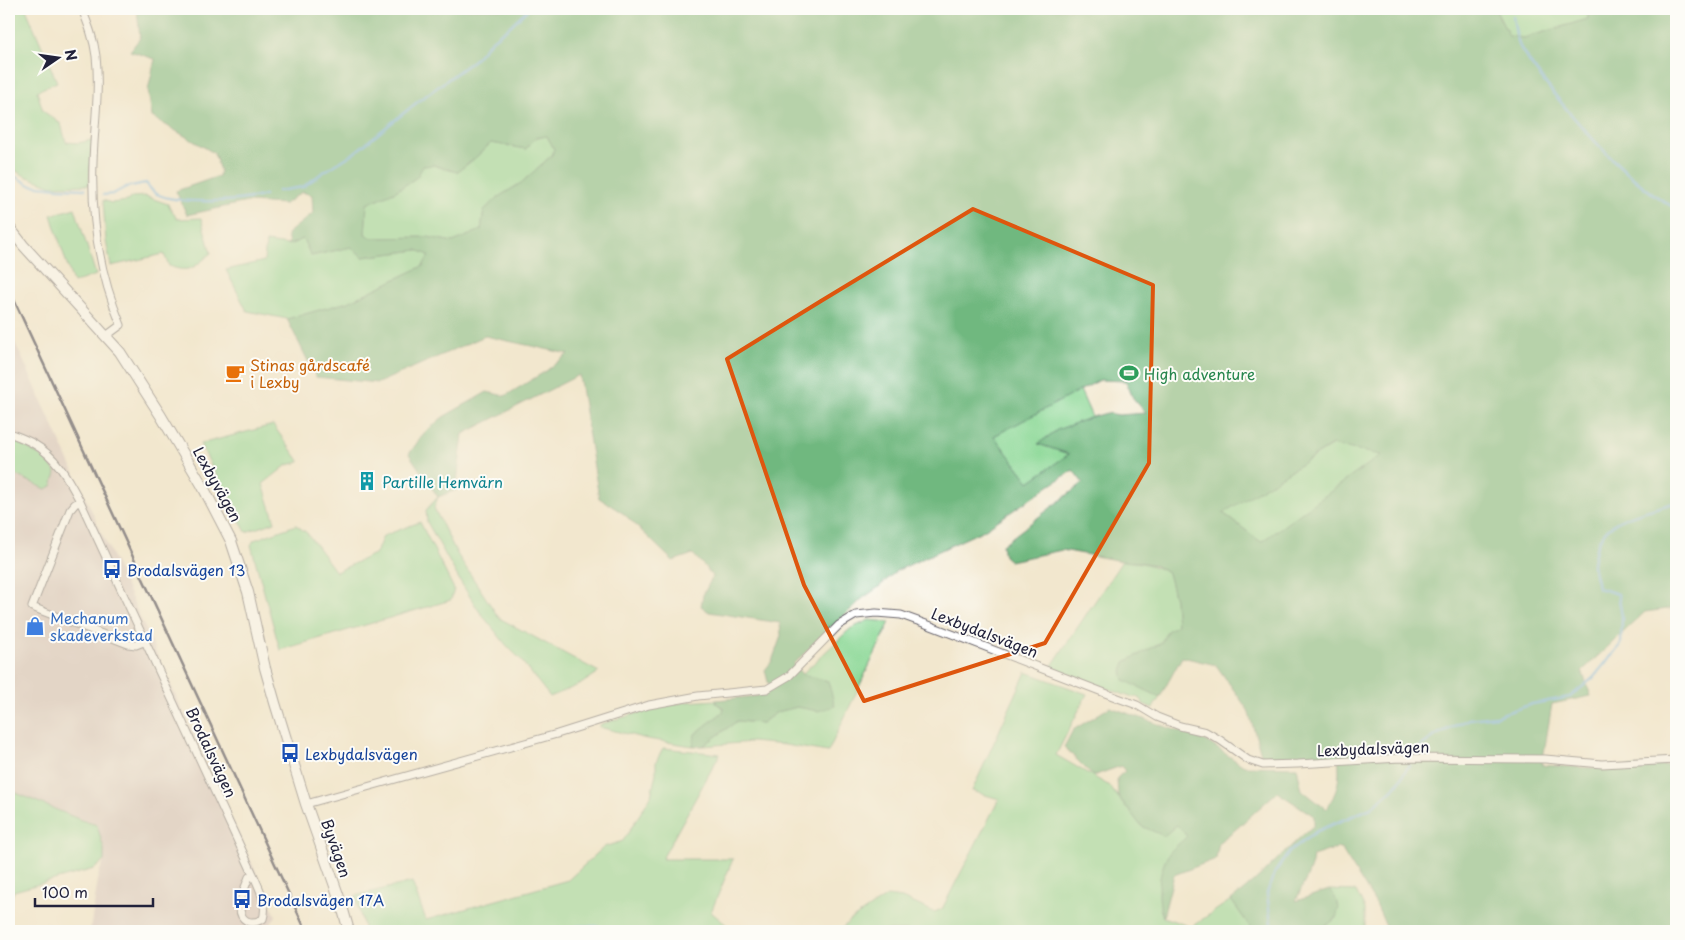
<svg xmlns="http://www.w3.org/2000/svg" width="1685" height="940" viewBox="0 0 1685 940" font-family="'Playpen Sans',sans-serif">
<style>
.industrial{fill:#d1bfbd}
.green{fill:#8bd896;stroke:#567d68}
.forest{fill:#70b87f;stroke:#496d5d;fill-rule:evenodd}
.lines{fill:none;stroke-linecap:round;stroke-linejoin:round}
.stream{stroke:#6eb1e3;stroke-width:2.5}
.street-casing{stroke:#6b676e;stroke-width:9}
.secondary-casing{stroke:#6b676e;stroke-width:12}
.street{stroke:#fff;stroke-width:7}
.secondary{stroke:#fff;stroke-width:10}
.rail{stroke:#22223b;stroke-width:2.5}
.marked{fill:none;stroke:#de560e;stroke-width:4;stroke-linejoin:round}
.labels{text-anchor:middle;dominant-baseline:central;stroke-width:4;stroke-linejoin:round;paint-order:stroke}
.food-label{font-size:15px;fill:#c56008;stroke:#fdfcf7;text-anchor:start}
.leisure-label{font-size:15px;fill:#27864d;stroke:#fdfcf7;text-anchor:start}
.culture-label{font-size:15px;fill:#0d838f;stroke:#fdfcf7;text-anchor:start}
.street-label{font-size:15px;fill:#22223b;stroke:#fdfcf7}
.transit-label{font-size:15px;fill:#164399;stroke:#fdfcf7;text-anchor:start}
.shop-label{font-size:15px;fill:#366cbe;stroke:#fdfcf7;text-anchor:start}
</style>
<rect width="100%" height="100%" fill="#fdfcf7"/>
<filter id="ink" filterUnits="userSpaceOnUse"><feTurbulence type="fractalNoise" baseFrequency=".02" numOctaves="2"/><feDisplacementMap in="SourceGraphic" scale="10" xChannelSelector="R" yChannelSelector="G"/><feConvolveMatrix kernelMatrix="1 2 1 2 8 2 1 2 1" color-interpolation-filters="sRGB"/></filter>
<filter id="wash" filterUnits="userSpaceOnUse"><feTurbulence type="fractalNoise" baseFrequency=".0096" numOctaves="4" result="noise"/><feDisplacementMap in="SourceGraphic" scale="20" xChannelSelector="R" yChannelSelector="G"/><feGaussianBlur stdDeviation="1.12" result="paint"/><feColorMatrix in="noise" values="0 0 0 0 0 0 0 0 0 0 0 0 0 0 0 0 0 1.4 0 .05"/><feComposite in="paint" operator="in"/></filter>
<g filter="url(#wash)">
<rect width="100%" height="100%" fill="#f2e7ce"/>
<!-- industrial -->
<path class="industrial" d="M9 329 276 916 266 931H90L99 873 104 861 97 825 81 820 9 790Z"/>
<!-- green -->
<path class="green" d="M9 9H26L57 82 37 91 43 111 61 124 66 142 78 143 92 140 89 185 52 186 25 176 9 167Z
M1495 9H1588V19L1524 38 1509 36Z
M547 136 554 149 552 155 521 183 500 196 484 210 481 230 453 242 428 237 372 238 365 234 367 204 396 191 417 177 423 166 433 165 457 172 474 159 491 143 526 149 535 138Z
M145 196 168 204 177 219 201 218 211 253C195 267 190 274 169 266L164 254 111 266 106 241 103 200 111 203 127 201 132 197Z
M75 208 96 275 73 283 51 215Z
M303 239 311 256 351 247 363 257 417 250 429 255 423 266 348 302 287 319 247 311 226 270 264 261 266 242 289 245Z
M1080 390 1092 417 1057 430 1038 444 1069 454 1029 482 994 436Z
M273 425 300 462 287 465 263 484 275 522 246 532 200 444Z
M9 439C26 447 46 456 56 473L52 486 46 489 9 472Z
M1333 445 1382 455 1261 542 1222 512Z
M438 497 434 508 457 554 499 618 599 672 581 684 550 697 520 659 507 646 479 611 460 581 427 522 426 510Z
M420 522 454 589 451 600 280 650 251 545 254 540 296 525 307 533 336 572 376 553 383 536Z
M1122 561C1140 562 1153 564 1168 573L1175 599 1177 625 1167 631 1161 643 1125 662 1133 684 1160 697 1153 708 1143 704 1142 700 1137 697H1130L1051 667Z
M869 620 890 622 828 752 785 745 752 742 703 746 737 721 762 723 777 712 797 707 818 710 828 681 802 674 850 629Z
M1026 672 1087 694 1056 755 1108 785 1142 826 1177 825 1188 836 1170 853 1160 908 1163 917 1191 927 1231 900 1253 931H839L851 920 887 896 902 898 934 912 942 909 999 799 972 791Z
M716 700V703L724 709 723 712 695 734 693 746 647 739 599 727 601 724 648 710 685 702Z
M663 748 720 754 662 859H733L711 912 734 931H365L355 896 412 882 426 920 568 880 604 847 623 841 651 796 656 773V762Z
M9 790 81 820 97 825 104 849V861L94 869 14 891C9 902 7 920 11 931H9Z
M1329 890 1356 891 1365 909V931H1320L1336 918 1334 895Z"/>
<!-- forest -->
<path class="forest" d="M137 9H1495L1509 36 1524 38 1588 19V9H1676V608L1645 612 1582 671 1591 696 1552 704 1542 765 1593 768 1676 765V931H1388L1376 904 1342 850 1337 848 1313 856C1312 872 1302 885 1296 901L1329 890 1334 895 1339 907 1336 918 1320 931H1253L1231 900C1261 878 1286 849 1314 825V816L1277 792 1235 830 1219 842 1216 859 1174 875 1163 917C1156 898 1158 869 1170 852 1175 846 1182 842 1187 836L1177 825 1164 836 1141 826 1118 796 1117 778 1125 771 1121 766 1093 776 1064 747 1073 730 1110 707 1206 741 1244 766 1297 767 1302 790 1326 809C1337 794 1341 778 1338 759L1262 757 1248 710 1216 665 1182 657 1160 697 1124 680 1122 671 1125 662 1161 643 1167 631 1177 625 1175 599 1168 573 1155 565 1139 562 1122 561 1062 550 1010 561 1004 556 1002 545 1083 483 1073 470 984 530 896 571 879 587 863 598 793 664 802 674 828 681 835 706 818 711 797 707 777 712 762 723 737 721 703 746H693L695 734 723 712 724 708 716 703V700L757 696 773 690 768 682 765 670 772 661 781 636 780 623 709 612 701 606 703 595 713 576 693 554 673 561 624 514 599 498 579 375 463 434 456 490 438 497 409 454 424 433 443 417 487 392 505 396 546 371 568 354 485 336 378 383 316 377 287 319 348 302 423 266 429 255 417 250 363 257 351 247 311 256 303 239 289 245 287 234 313 213 312 195 302 192 285 204 247 202 187 215 176 191 219 176 220 171 214 153 152 117 148 90 155 59 130 51 140 38ZM547 136 554 149 552 155 521 183 500 196 484 210 481 230 453 242 428 237 372 238 365 234 367 204 396 191 417 177 423 166 433 165 457 172 474 159 491 143 526 149 535 138ZM1100 380 1126 381 1133 398 1146 413 1119 415 1107 413 1092 417 1057 430 1038 444 1069 454 1029 482 994 436ZM1332 445 1381 455 1261 542 1223 513Z"/>
<g class="lines">
<!-- stream -->
<path class="stream" d="M1513 17C1515 27 1516 39 1520 47 1531 66 1545 83 1559 100 1592 140 1631 183 1676 209
M9 173 30 185 58 188 85 189
M278 191 303 187 322 173 354 153 420 100 474 60 492 40 509 27 528 9
M103 195 113 194 126 187 146 183C149 187 152 192 157 194 179 205 241 202 265 195
M1417 752 1421 746 1438 734 1469 719 1496 716 1532 704 1570 697 1593 678 1621 644 1622 616 1618 594 1598 588C1597 580 1594 572 1593 565 1593 560 1595 554 1596 549 1604 515 1649 512 1676 502
M573 931 578 926C589 926 602 925 610 931
M1272 931 1267 893 1275 872 1290 851 1317 831 1371 808 1397 785 1409 765"/>
</g>
</g>
<g filter="url(#ink)">
<g class="lines">
<!-- street casing -->
<g class="street-casing">
<path id="street" d="M82 9C88 24 94 39 96 56 100 91 94 127 93 162 91 218 99 273 121 325L106 336
M9 433C17 436 26 439 34 444 57 457 68 479 80 501L253 874C259 888 268 903 263 919 258 921 253 924 247 921 232 913 245 888 249 877L253 874
M80 501 75 504 70 510 32 607 128 644 136 645 146 641
M306 804 557 734 649 705 698 696 767 689 789 676 839 625 856 615 876 613 901 615 926 624 1118 698 1137 705 1157 717 1180 726 1206 732 1220 740 1248 760 1263 765 1298 764 1400 758 1545 759 1602 764 1676 760"/>
</g>
<!-- secondary casing -->
<g class="secondary-casing">
<path id="secondary" d="M9 227 23 245 120 352 161 416 202 485 231 541 248 592 265 668 275 703 306 804 341 903 349 931"/>
</g>
<!-- street -->
<use href="#street" class="street"/>
<!-- secondary -->
<use href="#secondary" class="secondary"/>
<!-- rail -->
<path class="rail" d="M9 289 306 931"/>
</g>
</g>
<!-- marked area -->
<path d="M0 0H1685V940H0ZM973 209 1153 285 1149 463 1045 643 864 701 804 585 727 359 821 301Z" fill="#f2e7ce" fill-opacity=".55" fill-rule="evenodd"/>
<path class="marked" d="M973 209 1153 285 1149 463 1045 643 864 701 804 585 727 359 821 301Z"/>
<!-- icons -->
<defs>
<g id="cafe-bare" transform="scale(1.5)"><path d="M-5.5-4.5H6V0H3Q3 3.5 0 3.5H-2.5Q-5.5 3.5-5.5 0ZM3-3.2v2h1.7v-2ZM-6 4.5H4V6H-6Z" fill="#e8710a" stroke="#fdfcf7" stroke-width="2.5" paint-order="stroke"/></g>
<g id="stadium-bare" transform="scale(1.5)"><path d="M0-5a6.5 5 0 1 0 0 10a6.5 5 0 1 0 0-10ZM-3.5-1.8h7v3.6h-7Z" fill="#2e9e5b" stroke="#fdfcf7" stroke-width="2.5" paint-order="stroke"/></g>
<g id="building-bare" transform="scale(1.5)"><path d="M-4-6H4V6H1V3H-1V6H-4ZM-2.5-4.3h1.7v1.8h-1.7ZM.8-4.3h1.7v1.8H.8ZM-2.5-1h1.7V.8h-1.7ZM.8-1h1.7V.8H.8Z" fill="#0f9aa8" stroke="#fdfcf7" stroke-width="2.5" paint-order="stroke"/></g>
<g id="bus-bare" transform="scale(1.5)"><path d="M-5-6H5V4H4V6H2V4H-2V6H-4V4H-5ZM-3.5-4V0h7V-4ZM-3.5 1.2v1.5H-2V1.2ZM2 1.2v1.5H3.5V1.2Z" fill="#1a4fb4" stroke="#fdfcf7" stroke-width="2.5" paint-order="stroke"/></g>
<g id="shop-bare" transform="scale(1.5)"><path d="M-5-2.5h2.3a2.7 3.5 0 0 1 5.4 0H5L5.5 6h-11ZM-1.5-2.5h3a1.5 2.3 0 0 0-3 0Z" fill="#3f7fe0" stroke="#fdfcf7" stroke-width="2.5" paint-order="stroke"/></g>
</defs>
<g fill-rule="evenodd">
<use href="#cafe-bare" x="235" y="373"/>
<use href="#stadium-bare" x="1129" y="373"/>
<use href="#building-bare" x="367" y="481"/>
<use href="#bus-bare" x="112" y="569"/>
<use href="#shop-bare" x="35" y="626"/>
<use href="#bus-bare" x="290" y="753"/>
<use href="#bus-bare" x="242" y="899"/>
</g>
<g class="labels">
<!-- food labels -->
<g class="food-label">
<text x="250" y="364">Stinas gårdscafé<tspan x="250" dy="17">i Lexby</tspan></text>
</g>
<!-- leisure labels -->
<g class="leisure-label">
<text x="1144" y="373">High adventure</text>
</g>
<!-- culture labels -->
<g class="culture-label">
<text x="382" y="481">Partille Hemvärn</text>
</g>
<!-- street labels -->
<g class="street-label">
<text transform="translate(218 484) rotate(61)">Lexbyvägen</text>
<text transform="translate(985 632) rotate(21)">Lexbydalsvägen</text>
<text transform="translate(1373 748) rotate(-2)">Lexbydalsvägen</text>
<text transform="translate(212 752) rotate(65)">Brodalsvägen</text>
<text transform="translate(337 848) rotate(71)">Byvägen</text>
</g>
<!-- transit labels -->
<g class="transit-label">
<text x="127" y="569">Brodalsvägen 13</text>
<text x="305" y="753">Lexbydalsvägen</text>
<text x="257" y="899">Brodalsvägen 17A</text>
</g>
<!-- shop labels -->
<g class="shop-label">
<text x="50" y="617">Mechanum<tspan x="50" dy="17">skadeverkstad</tspan></text>
</g>
</g>
<!-- margin -->
<rect width="1685" height="940" fill="none" stroke="#fdfcf7" stroke-width="30"/>
<!-- north arrow -->
<g transform="translate(58 58) rotate(77)" stroke="#fdfcf7" stroke-width="4" paint-order="stroke">
<path d="M0-4L9 19L0 12L-9 19Z" fill="#22223b"/>
<text y="-8" font-size="14" font-weight="bold" text-anchor="middle" fill="#22223b">N</text>
</g>
<!-- scale -->
<path d="M35 898v8h118v-8" fill="none" stroke="#22223b" stroke-width="2.5"/>
<text x="42" y="898" font-size="15" fill="#22223b" stroke="#fdfcf7" stroke-width="4" paint-order="stroke">100 m</text>
</svg>
